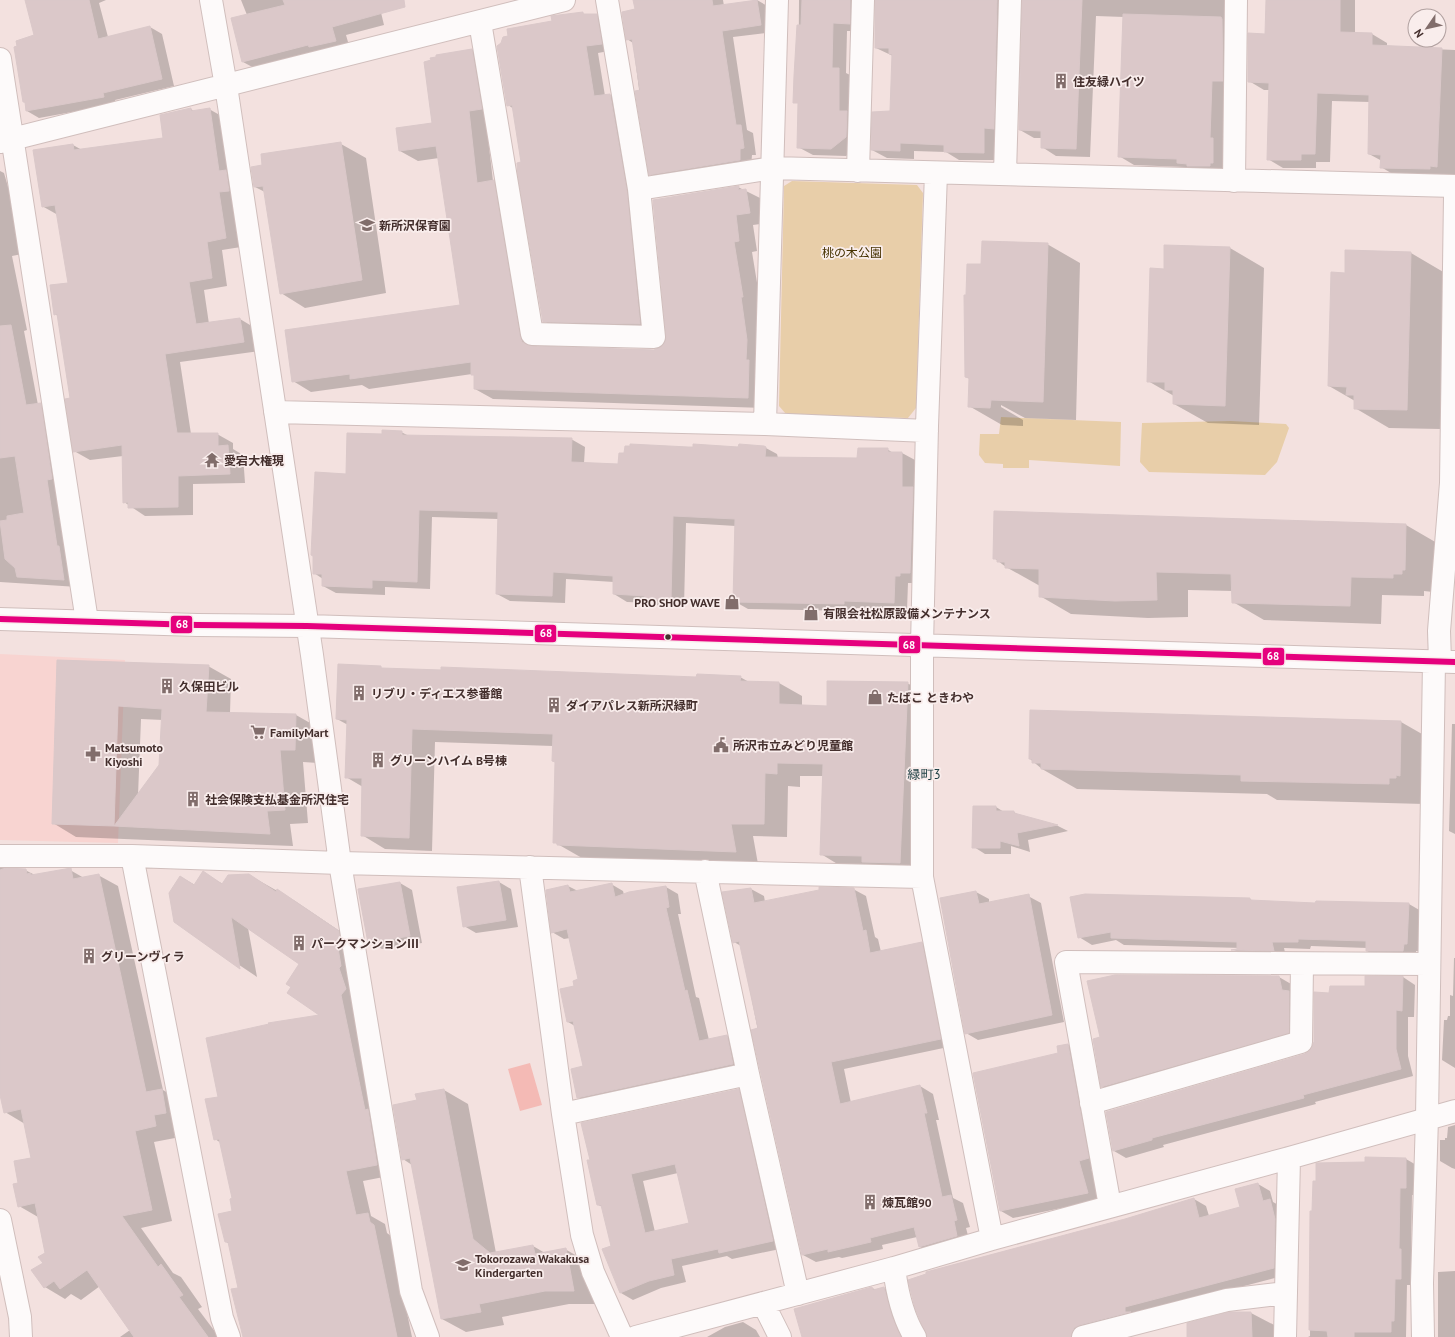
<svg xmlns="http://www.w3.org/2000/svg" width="1455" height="1337" viewBox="0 0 1455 1337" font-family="'PT Sans','Noto Sans JP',sans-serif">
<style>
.built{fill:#f8d4d1}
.green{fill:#e8cea9}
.water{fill:#f4bab5}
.shadow{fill:#0003;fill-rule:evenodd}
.building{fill:#dbc8c9;stroke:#dac8c9;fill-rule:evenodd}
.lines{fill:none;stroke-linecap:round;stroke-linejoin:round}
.minor-casing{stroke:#d0bebc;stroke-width:24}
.minor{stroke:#fdfafa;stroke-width:22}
.bus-1-casing{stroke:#f9edec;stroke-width:9}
.bus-1{stroke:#e5007d;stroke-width:6}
.bus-dot{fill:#442f2d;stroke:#f9edec;stroke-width:1.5}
.labels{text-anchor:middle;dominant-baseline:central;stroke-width:3.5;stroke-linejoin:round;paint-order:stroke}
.poi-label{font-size:12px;font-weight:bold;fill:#442f2d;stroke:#f9edec;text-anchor:start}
.park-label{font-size:12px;fill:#463200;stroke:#f9edec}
.neighbourhood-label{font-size:13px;fill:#1b3d41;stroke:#f9edec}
.line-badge{stroke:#f9edec;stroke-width:1.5}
.badge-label{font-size:11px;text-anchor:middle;font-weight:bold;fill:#fff}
</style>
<rect width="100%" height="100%" fill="#f3e1df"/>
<!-- built -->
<path class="built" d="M0 654 125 660 118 843 0 840Z"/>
<!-- green -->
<path class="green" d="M792 181 917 185 923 193 916 408 908 418 786 414 779 406 784 186Z
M1001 417 1121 422 1120 466 1029 460V468H1003V464L985 463 979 455 980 434H999Z
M1231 421 1286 424 1289 428 1277 462 1265 475 1149 472 1140 462 1142 423Z"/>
<!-- water -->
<path class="water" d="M530 1063 542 1105 520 1111 508 1069Z"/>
<!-- shadow -->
<path class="shadow" d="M26 0H106L99 3 108 37 150 27 162 34 174 86 115 100 116 104 39 118 27 111 26 103 24 102 36 36Z
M241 0H378L384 25 346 35 350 49 258 70 243 62 247 15Z
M651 0H723L724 6 757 0 769 7 773 32 733 37 747 130 753 133 756 155H752L751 167 662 181 650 174 633 43 627 39 636 10Z
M799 0H869L864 31H847L846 73 854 77 861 145 846 156 813 155 798 147Z
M876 0H1016L998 160H959L946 152 914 151V159L887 158 872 150 891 112 893 56 876 48Z
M1023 0H1230L1227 171H1192L1184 167 1134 165 1119 156 1124 17 1096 16 1090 157 1056 156 1042 147V138H1034L1020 130Z
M1267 0H1355V34H1372L1387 43V47L1455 50V175H1445V177L1396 176 1381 167 1382 161 1369 154 1370 102 1332 101 1330 162H1316V168H1283L1268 159 1270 90H1264L1249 81 1266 35Z
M582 13 587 15H596L609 22 614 50 598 53 605 96 610 95 622 102 652 331 556 328 544 321 514 109 508 105 553 22Z
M472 50 490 61 486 121 493 181 512 192 537 347 654 350 661 348 666 343 738 187 764 200 768 223 753 225 757 251 752 252 761 307 766 408 493 399 475 389V376L472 374 369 389 362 385 311 392 293 381 461 306 439 158 418 161 400 151 434 124Z
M191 109 195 112 209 109 225 118 241 247 222 250 227 286 204 290 209 324 240 319 255 328 259 351 180 362 191 434H217L233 443V449L243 455 245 483 193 484V515L145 516 124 502 123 456 90 460 74 451 72 399 58 316 55 314 69 284 58 215 42 206 73 145 82 150 165 139Z
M341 144 366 158 386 293 305 308 281 293 265 192 255 187 264 166Z
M0 171 4 173 27 253 12 256 27 330 24 331 38 405 54 412 78 587 0 582Z
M1047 244 1080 263 1076 420 1025 418 1001 405V407L1023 420V426L1002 425 969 406 970 379 966 377 965 296H967L982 265Z
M1230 248 1264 268 1259 425 1208 423 1174 404V396L1148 381 1165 270Z
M1411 253 1445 273 1440 429 1389 428 1355 408V401L1329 386 1346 274Z
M401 432 409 436 571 439 585 447 584 463 619 465 688 448 764 447 777 454 778 458 858 459 887 449 893 453H902L915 460 913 583H908L907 610 857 608V611L748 609 734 601 736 526 686 523 684 607 659 606 653 603 627 602 614 594V582L566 579 565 603 510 601 497 594 498 519 432 517 430 589 385 587V595L336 593 323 586V579L314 573 347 475 383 435Z
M1406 525 1437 543 1433 592 1424 591V596L1382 595 1381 624 1264 620 1233 602V591L1188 590V617L1148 618 1071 614 1040 596V586L1006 567 994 558Z
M58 661 208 666 231 679 230 713 296 715 319 728 318 763 303 762 308 823 290 824 293 846 76 837 53 823ZM141 719 163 720 160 766 138 796Z
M380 667 385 670 697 678 740 677 749 682 779 683 802 696V706L828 707 907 683 931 696 923 876 844 868 821 854 823 776H800V787L788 786 787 837 753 836 758 864 582 858 554 842 556 763 553 746 435 742 432 851 385 849 362 835 363 787 346 777 348 725 337 719Z
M1401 722 1436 742 1424 804 1277 800 1267 794 1077 789 1042 769 1030 759Z
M1452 724H1455V834L1449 831Z
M974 807H996L1004 812H1014L1020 816 1058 826 1068 831 1028 840 1030 852 1011 846V854H985L974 847Z
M0 868 23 869 35 875 70 870 84 878 98 875 118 886 163 1090 181 1101 186 1124 173 1126 175 1138 154 1142 172 1221 141 1228 173 1273 181 1277 202 1307 198 1309 219 1337H120L130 1330 100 1286 81 1300 71 1294 65 1299 45 1287 44 1263 46 1253 38 1217 19 1206V1183L32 1159 25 1124 5 1112 0 1090Z
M203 873 223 884 249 875 295 901 356 942 394 1175 363 1181 371 1216 385 1224 387 1233 391 1236 412 1337H264L239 1288 230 1244 226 1242 233 1212V1199L221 1143 215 1139 219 1097 321 1015 301 964 248 928 257 977 175 922 181 877 195 885Z
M499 882 511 889 518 927 476 933 464 926Z
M400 883 412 890 422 943 382 949 369 942Z
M611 884 623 891 624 895 666 887 678 894 681 914H678L696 997 699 998 709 1040 727 1036 739 1043 745 1071 590 1104 578 1097 584 1067 575 1026 568 1022 561 990 576 986 579 980 570 938 564 939 552 932 568 886 578 891Z
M751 889 764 896 765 902 853 889 866 896 875 937 878 939 881 952 922 943 935 951 953 1046 844 1069 851 1103 920 1086 933 1094 939 1120H936L953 1198 963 1203 970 1227 966 1228 970 1243 933 1254 920 1247 917 1237 882 1245 883 1249 842 1258 839 1257 816 1262 803 1255 741 946 734 942Z
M976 892 989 899V903L1028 896 1041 903 1064 1022 978 1040 966 1033Z
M1250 899 1253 901 1316 904H1409L1421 911 1419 951H1416V958H1379L1367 951V948L1311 946 1310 949 1284 948 1286 957H1244L1234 951 1242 948 1124 945 1116 940 1092 945 1079 937Z
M1454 958H1455V1068L1442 1060 1444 1020H1447L1448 1016H1450V995L1453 996Z
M1279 977 1291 984 1301 1039 1115 1094 1102 1086Z
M1403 977 1415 985 1414 1017H1408V1056L1413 1076 1315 1102 1316 1104 1163 1145 1164 1147 1126 1158 1114 1151 1311 1051 1330 994 1366 987Z
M1068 1045 1080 1052 1101 1165 1091 1168 1100 1200 1013 1218 1001 1211 1060 1054Z
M444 1090 468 1104 496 1253 533 1246 545 1253 565 1249 589 1263 597 1304H569L502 1317 504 1325 466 1332 442 1319 412 1165 403 1159Z
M738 1090 751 1097 785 1248 732 1259 727 1256 682 1266 686 1282 661 1288 633 1300 621 1293 604 1250 612 1247 603 1207 598 1205 591 1161ZM678 1173 690 1224 655 1232 643 1181Z
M1455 1125V1169L1452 1168 1440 1161V1140H1445V1138H1447L1448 1127Z
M1366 1158 1406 1159 1418 1166V1195H1412L1411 1256 1413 1257V1285H1407L1406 1337H1308L1310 1336 1311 1212H1313L1317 1181 1366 1163Z
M1258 1184 1270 1191 1273 1202 1282 1207 1286 1275 1137 1314 1086 1337H928L927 1272 1125 1220 1194 1199 1206 1206 1209 1216 1241 1208Z
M1455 1271V1337H1438V1272Z
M872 1288 877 1290 884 1288 896 1295 910 1337H803Z
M1251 1313 1278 1327V1337H1188Z
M743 1322 756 1330 760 1337H707L725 1327Z"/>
<!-- building -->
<path class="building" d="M25 0H89L98 39 150 26 162 79 103 93 104 97 26 111 25 102H23L14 47 17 46 16 41 34 35Z
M283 0H404L405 7 332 27 336 41 309 47 308 45 242 62 231 18 285 5Z
M633 0H712L713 6 757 0 761 25 722 31 736 125H741L744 148 740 149V160L649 175 635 91 640 90 632 39 626 40 622 12 635 9Z
M802 0H850V24L833 23 832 68H839V111H847L846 137 831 149 797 148 798 103H793L794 76 797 25H801Z
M875 0H997L994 129 984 128V153L944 152V145L900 143V151L871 150 872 112 890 111 892 54H889V48H875Z
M1022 0H1082L1076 149 1041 148V131L1019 130Z
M1266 0H1340V32L1372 33V45L1442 48 1437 167 1430 166V169L1380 168 1381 155 1368 154 1369 95 1317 93 1315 154H1301V160H1267L1269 83 1248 82V33L1265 34Z
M583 12V14H597L602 44 586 46 594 96 610 94 627 191 640 324 543 322 518 177 517 163 521 162 512 105 507 106 497 46 501 43 503 37 508 36 507 29 552 21 551 16Z
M1123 14 1221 17 1222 19 1223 81H1212L1210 138H1213V163H1210V166H1187V164L1177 163V159L1118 157Z
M472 49 482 109 469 111 477 183 494 180 520 336 522 342 532 346 654 350 661 347 665 342 666 336 653 200 739 186 738 190 746 189 750 213 736 215 739 241 734 242 743 297H741L747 340 746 360H749L748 398 474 389V375H471V362L350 379V374L292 382 285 330 460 305 436 146 399 151 396 128 432 123 424 62 431 60 430 58 436 57V55Z
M191 108V111L210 108 219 171 226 170 229 191 219 192 226 238 207 242 212 278 189 282 196 324 240 318 244 342 165 354 177 433H218V446L228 445 230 474 178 476V507L128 508V502L123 503 122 445 73 452 65 399 70 398 57 314 54 315 50 285 68 283 55 205 42 207 33 150 73 144 74 150 163 138 160 115Z
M341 142 362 280 280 294 263 186 254 187 251 167 262 165 261 154Z
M982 241 1048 243 1043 402 991 400 990 408 968 407 969 378 965 377 964 295H966L967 264H981Z
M1164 245 1230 247 1225 406 1173 404V390H1165V382H1147L1150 268 1164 269Z
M1345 250 1411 252 1407 410 1354 409V395H1346L1347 387 1328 386 1331 272 1345 273Z
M11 325 26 405 41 403 52 479 47 480 57 546H59L64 580 17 577 15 568 5 559 0 521 7 520V516L24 513 15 456 0 458V326Z
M382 430 402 431V435L572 438 571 462 618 464 619 453H624L625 446H630V444L688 447H693V444L738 447 739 444 764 446 766 447 765 457 857 458 858 448H888V452H902V487H913L910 573H900V576H895L894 603 844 601V604L733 602 735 519 673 516 671 600 644 599 645 596 613 594V576L553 572 552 596 496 594 498 512 419 510 417 582 372 580V588L322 586V574H313V556L311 555 315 472 346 474 347 433 382 434Z
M994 511 1406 524 1405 570H1402V574H1393V578L1351 577 1350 606 1232 603 1231 574 1156 572 1157 600 1115 601 1039 597V569L1005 568V562H997V559H993Z
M57 660 209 665 206 712 296 714 295 750H280L285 810 267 811 270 834 114 826 159 765 162 709 118 706 114 826 52 824Z
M338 664 381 666V668L441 670V667L696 677 697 674 741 676 740 681 779 682V704L827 706V681L908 682 900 863 862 862V856L820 855 823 764 777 763V774L765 773 764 824H731L736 852 557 845V843H553L555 762 552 761 553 734 412 729 409 838 361 836 362 778H345L347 720 336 719Z
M1030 710 1401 721 1400 776 1396 775V778H1389V784L1241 781V775L1041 769V763H1032V759H1029Z
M973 806H996V811H1014V813L1058 825 1017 833 1019 846 1000 841V848H972Z
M6 868 26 869 27 874 30 873 31 875 71 868 73 879 99 874 146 1092 162 1089 166 1113 154 1115 156 1126 135 1131 152 1210 122 1216 158 1267 161 1264 183 1295 179 1297 208 1337H134L87 1270 60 1289 54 1281 44 1288 31 1270 43 1263 38 1257 45 1253 35 1203 18 1207 13 1184 18 1183 14 1161 31 1158 21 1109 4 1113 0 1095V870Z
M203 871 222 884 228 875 249 874 276 892 277 889 339 931 341 947 338 948 341 966 339 968 346 989 341 995 365 1110 368 1109 377 1165 346 1171 356 1215 368 1213 370 1222 374 1225 397 1337H243L231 1289 238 1288 228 1242H225L218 1214 232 1211 230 1199 232 1198 219 1139 214 1140 205 1099 218 1097 206 1038 269 1024 268 1023 319 1015 287 993 291 987 286 984 299 964 231 917 240 969 174 922 169 893 180 876 194 885Z
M499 881 506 920 463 927 457 887Z
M400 882 410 936 368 943 358 889Z
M612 883 615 897 629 892 666 886 669 907 666 908 685 991 687 990 699 1041 727 1035 733 1064 577 1098 571 1069 583 1066 573 1021 567 1022 560 989 574 986 573 981 578 979 567 929 551 933 546 890 568 885 570 892Z
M819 887 854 888 863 931 866 930 870 953 922 942 941 1039 831 1062 840 1104 920 1085 927 1113H924L942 1197 951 1195 957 1220 954 1221 957 1236 919 1247 914 1227 870 1238 871 1242 828 1252V1249L802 1255 751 1030 758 1028 739 941 733 943 722 892 751 888 754 903 819 890Z
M976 891 979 904 1029 894 1052 1015 965 1034 940 898Z
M1085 894 1250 898V900L1315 903 1316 901 1409 903 1407 944H1404L1403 951H1366V941L1298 939V942H1272L1274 951 1231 950 1237 949V942L1111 938V932L1078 938 1070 897Z
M1115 975 1279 976 1282 990 1289 991V1033L1101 1087 1093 1039 1100 1037 1087 981Z
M1365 976H1403L1402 1011 1396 1010V1049L1401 1069 1303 1095 1304 1098 1152 1138V1140L1113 1151 1106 1112 1305 1054 1311 1049 1314 1042V992L1329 993 1330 986H1365Z
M1068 1044 1089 1158 1079 1161 1088 1193 1000 1211 973 1073 1058 1053 1057 1046Z
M444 1089 473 1239 490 1253 533 1245 535 1254 566 1248 574 1291H545L479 1304 481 1312 441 1319 410 1158 402 1160 393 1105 417 1100 415 1094Z
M739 1089 773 1241 719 1253 718 1249 671 1259 674 1275 649 1281 620 1293 602 1249 611 1246 601 1205H597L587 1160H590L581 1123ZM675 1164 689 1223 645 1233 631 1174Z
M1365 1157 1406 1158V1188H1400L1399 1249H1401V1279H1395L1394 1321H1391V1332H1354V1337H1328L1327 1331 1309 1330 1310 1211H1312L1313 1181H1316V1163L1365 1162Z
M1258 1183 1263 1201 1270 1199 1275 1219 1274 1268 1125 1307V1312H1131L1080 1325 1074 1328 1071 1337H927L915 1308 908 1280 926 1274V1272L1125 1219 1194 1198 1199 1218 1240 1207 1235 1189Z
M872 1287 873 1290 884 1287 892 1316 901 1337H802L794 1309Z
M1229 1312H1251L1252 1337H1187V1323Z"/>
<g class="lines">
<!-- minor casing -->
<g class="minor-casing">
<path id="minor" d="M211 0 226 86 312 655 340 863 411 1291 428 1337
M480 22 532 334 654 337 639 189 607 0
M0 59 87 621
M0 142 564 0
M858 171 863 0
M936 173 927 426 922 646V877L992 1239
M1005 174 1010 0
M1234 181 1236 0
M639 189 772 168 1455 186
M275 412 765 424 927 431
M765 424 777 0
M0 619 197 625 307 626 1455 662
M1440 661 1439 631 1451 483 1455 196
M0 856H132L340 863 922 877
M132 856 222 1318 229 1337
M530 867 563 1114 582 1235 593 1272 622 1337
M705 871 748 1074 798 1294
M1091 1103 1301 1042 1302 964
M563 1114 748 1074
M1110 1206 1066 962 1429 964
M0 1220 20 1317 21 1337
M894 1268C897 1292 902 1316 915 1337
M763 1303 780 1337
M636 1337 894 1268 992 1239 1289 1158 1455 1111
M1083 1337 1227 1300 1286 1293
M1285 1337 1289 1158
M1423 1337 1422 1283 1427 1118 1434 661"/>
</g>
<!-- minor -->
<use href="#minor" class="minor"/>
<!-- bus-1 casing -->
<g class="bus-1-casing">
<path id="bus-1" d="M0 619 197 625 307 626 1455 662"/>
</g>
<!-- bus-1 -->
<use href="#bus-1" class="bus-1"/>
</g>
<!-- icons -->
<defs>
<g id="building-bare" transform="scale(1.2)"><path d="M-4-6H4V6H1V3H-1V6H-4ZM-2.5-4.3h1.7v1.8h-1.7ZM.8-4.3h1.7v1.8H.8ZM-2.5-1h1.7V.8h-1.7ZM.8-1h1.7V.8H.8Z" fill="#816d6b" stroke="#f9edec" stroke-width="2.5" paint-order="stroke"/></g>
<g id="school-bare" transform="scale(1.2)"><path d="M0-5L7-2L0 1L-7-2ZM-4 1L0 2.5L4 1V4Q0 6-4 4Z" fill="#816d6b" stroke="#f9edec" stroke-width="2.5" paint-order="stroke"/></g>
<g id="temple-bare" transform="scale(1.2)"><path d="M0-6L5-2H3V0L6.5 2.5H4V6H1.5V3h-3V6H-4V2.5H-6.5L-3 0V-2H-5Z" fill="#816d6b" stroke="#f9edec" stroke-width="2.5" paint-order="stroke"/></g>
<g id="shop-bare" transform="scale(1.2)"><path d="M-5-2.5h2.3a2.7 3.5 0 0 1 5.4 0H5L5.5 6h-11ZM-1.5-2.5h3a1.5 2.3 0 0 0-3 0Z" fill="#816d6b" stroke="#f9edec" stroke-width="2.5" paint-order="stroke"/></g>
<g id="supermarket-bare" transform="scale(1.2)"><path d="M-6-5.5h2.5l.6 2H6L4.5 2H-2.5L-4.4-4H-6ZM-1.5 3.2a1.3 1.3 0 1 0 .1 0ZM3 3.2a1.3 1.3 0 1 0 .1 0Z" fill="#816d6b" stroke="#f9edec" stroke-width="2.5" paint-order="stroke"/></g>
<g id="civic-bare" transform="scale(1.2)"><path d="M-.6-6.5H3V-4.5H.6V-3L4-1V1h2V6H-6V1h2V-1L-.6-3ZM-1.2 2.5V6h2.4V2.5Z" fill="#816d6b" stroke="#f9edec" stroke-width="2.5" paint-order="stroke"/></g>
<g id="pharmacy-bare" transform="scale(1.2)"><path d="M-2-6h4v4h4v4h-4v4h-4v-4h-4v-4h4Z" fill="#816d6b" stroke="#f9edec" stroke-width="2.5" paint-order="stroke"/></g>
</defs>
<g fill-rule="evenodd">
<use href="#building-bare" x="1061" y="81"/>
<use href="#school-bare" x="367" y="225"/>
<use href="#temple-bare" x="212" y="460"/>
<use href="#shop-bare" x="732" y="602"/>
<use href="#shop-bare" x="811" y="613"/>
<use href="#building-bare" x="167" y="686"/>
<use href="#building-bare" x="359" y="693"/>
<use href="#shop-bare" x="875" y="697"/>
<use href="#building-bare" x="554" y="705"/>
<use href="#supermarket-bare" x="258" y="732"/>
<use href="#civic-bare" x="721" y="745"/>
<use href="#pharmacy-bare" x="93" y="754"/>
<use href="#building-bare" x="378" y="760"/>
<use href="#building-bare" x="193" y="799"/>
<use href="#building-bare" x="299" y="943"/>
<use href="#building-bare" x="89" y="956"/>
<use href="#building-bare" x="870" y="1202"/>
<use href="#school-bare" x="463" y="1265"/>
</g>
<!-- markers -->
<circle class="bus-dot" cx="668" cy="637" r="3.5"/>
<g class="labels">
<!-- poi labels -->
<g class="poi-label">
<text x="1073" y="81">住友緑ハイツ</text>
<text x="379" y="225">新所沢保育園</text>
<text x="224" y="460">愛宕大権現</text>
<text x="720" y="602" text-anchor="end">PRO SHOP WAVE</text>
<text x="823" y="613">有限会社松原設備メンテナンス</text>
<text x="179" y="686">久保田ビル</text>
<text x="371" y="693">リブリ・ディエス参番館</text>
<text x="887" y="697">たばこ ときわや</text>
<text x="566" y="705">ダイアパレス新所沢緑町</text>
<text x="270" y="732">FamilyMart</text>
<text x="733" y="745">所沢市立みどり児童館</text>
<text x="105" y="747">Matsumoto<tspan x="105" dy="14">Kiyoshi</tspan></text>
<text x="390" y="760">グリーンハイム B号棟</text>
<text x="205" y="799">社会保険支払基金所沢住宅</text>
<text x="311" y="943">パークマンションⅢ</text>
<text x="101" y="956">グリーンヴィラ</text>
<text x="882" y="1202">煉瓦館90</text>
<text x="475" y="1258">Tokorozawa Wakakusa<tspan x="475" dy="14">Kindergarten</tspan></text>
</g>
<!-- park labels -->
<g class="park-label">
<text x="852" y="252">桃の木公園</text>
</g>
<!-- neighbourhood labels -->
<g class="neighbourhood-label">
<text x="924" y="774">緑町3</text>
</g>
</g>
<g class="line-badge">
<rect x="170" y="615" width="23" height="19" rx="4" fill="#e5007d"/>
<rect x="534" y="624" width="23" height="19" rx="4" fill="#e5007d"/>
<rect x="898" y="635" width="23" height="19" rx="4" fill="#e5007d"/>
<rect x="1262" y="647" width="23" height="19" rx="4" fill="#e5007d"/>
</g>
<g class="badge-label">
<text x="182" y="628">68</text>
<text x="546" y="637">68</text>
<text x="909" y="649">68</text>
<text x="1273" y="660">68</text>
</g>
<!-- north arrow -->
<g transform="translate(1427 28) rotate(236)"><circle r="19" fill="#f9edec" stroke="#b1a1a0"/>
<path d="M0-3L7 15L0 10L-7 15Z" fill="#816d6b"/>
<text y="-6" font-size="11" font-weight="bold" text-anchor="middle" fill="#442f2d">N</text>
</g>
</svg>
